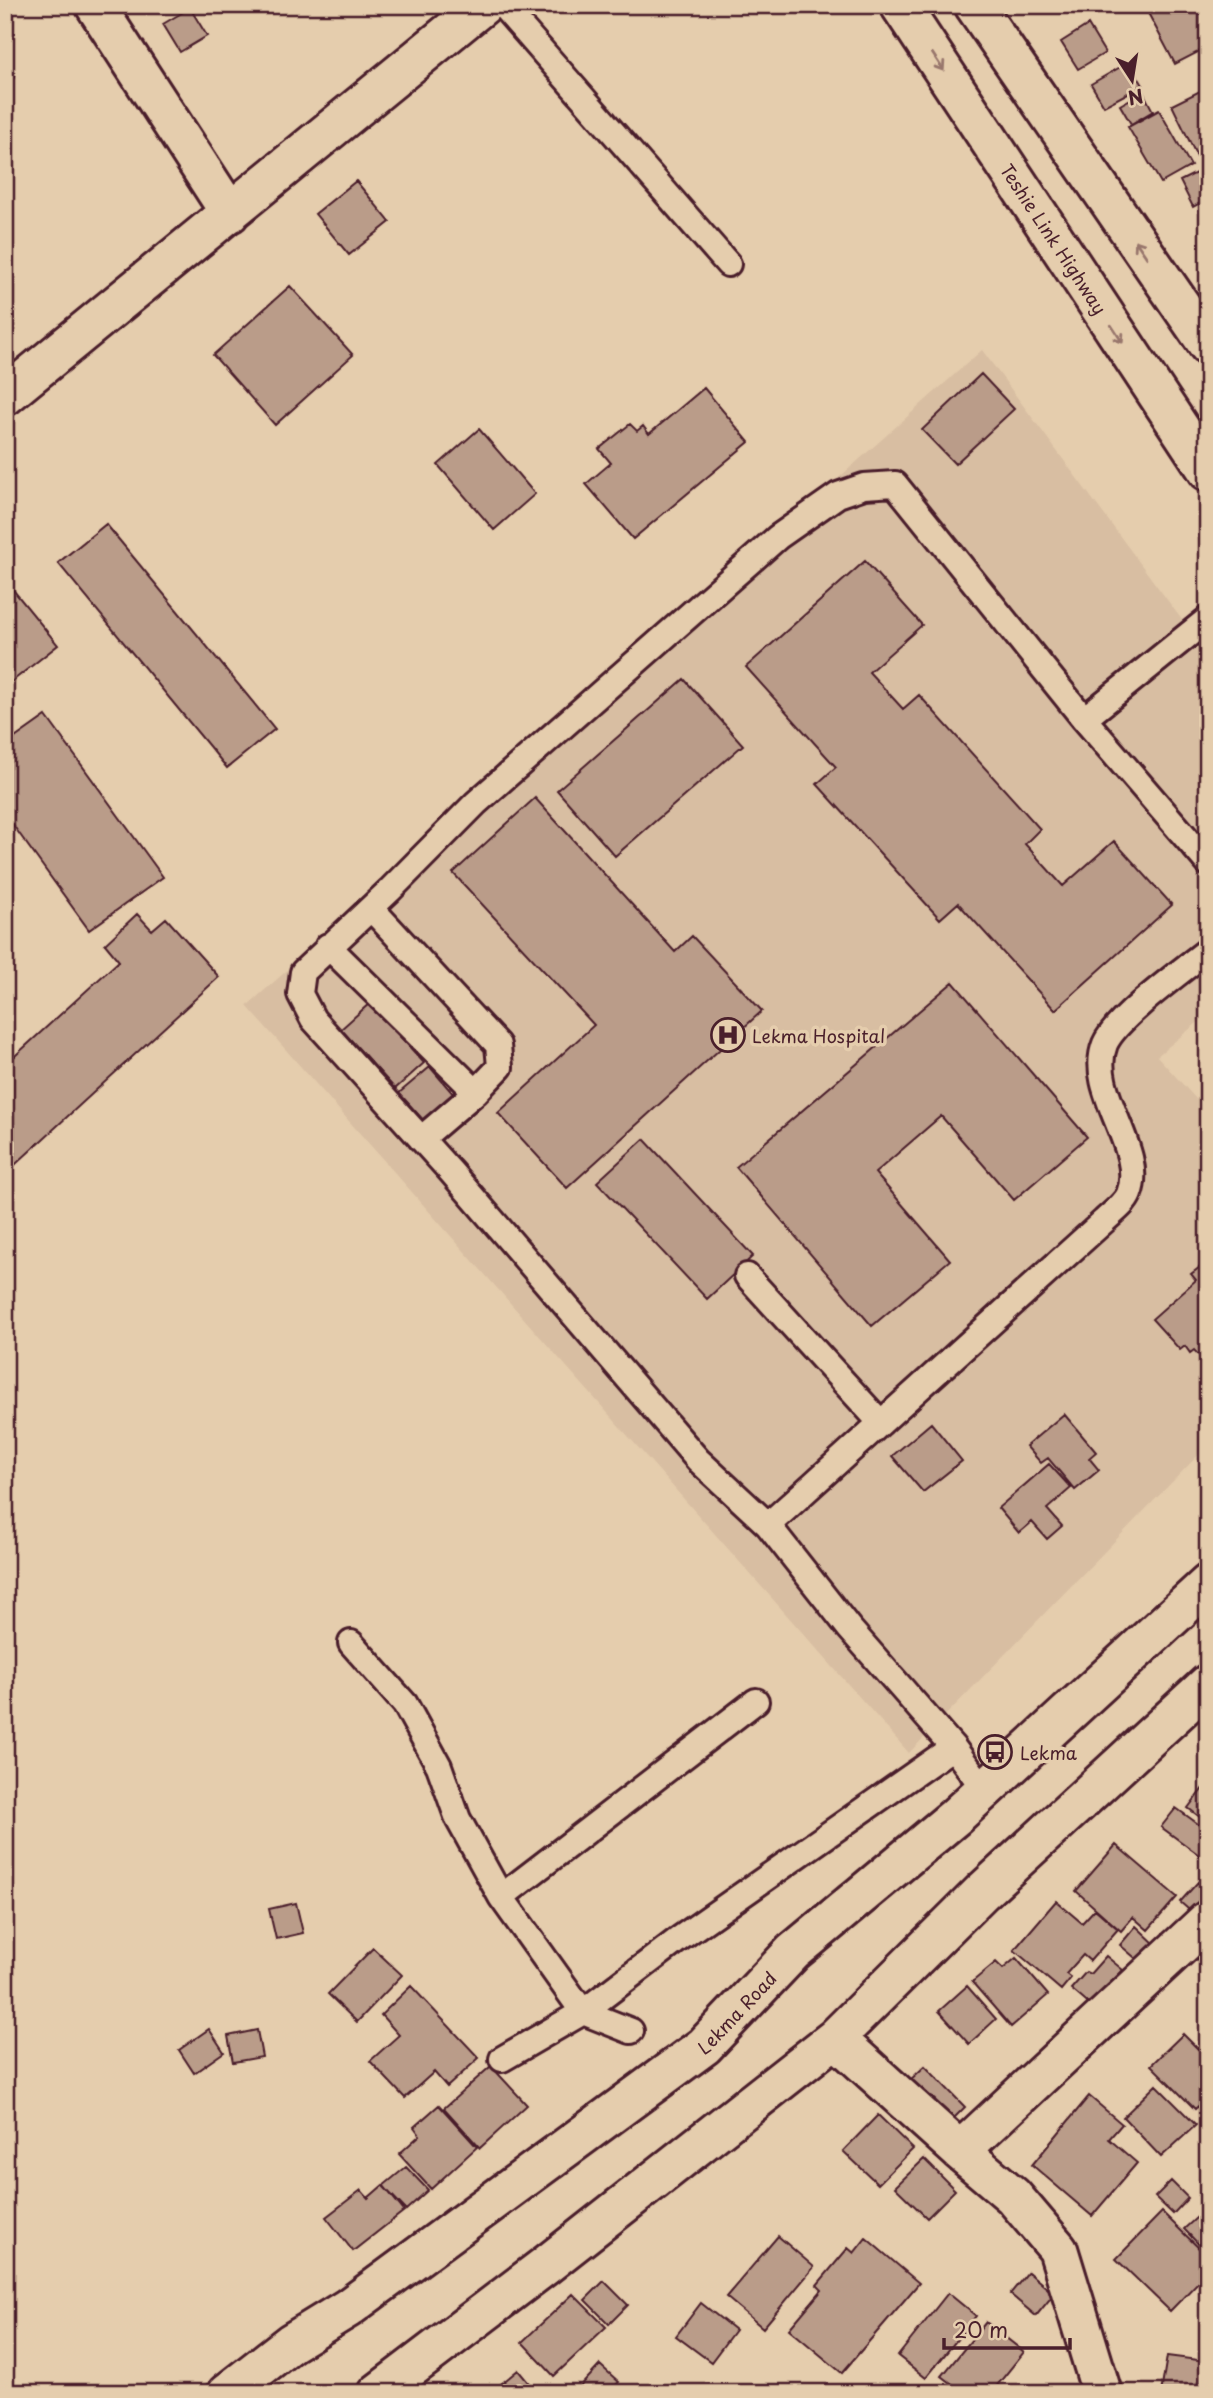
<svg xmlns="http://www.w3.org/2000/svg" width="1213" height="2398" viewBox="0 0 1213 2398" font-family="'Playpen Sans',sans-serif">
<style>
.built{fill:#d8bea2}
.building{fill:#ba9c89;stroke:#4a1f2b;stroke-width:2}
.lines{fill:none;stroke-linecap:round;stroke-linejoin:round}
.service-casing{stroke:#4a1f2b;stroke-width:30}
.minor-casing{stroke:#4a1f2b;stroke-width:44}
.tertiary-casing{stroke:#4a1f2b;stroke-width:44}
.secondary-casing{stroke:#4a1f2b;stroke-width:44}
.service{stroke:#e5cdad;stroke-width:24}
.minor{stroke:#e5cdad;stroke-width:38}
.tertiary{stroke:#e5cdad;stroke-width:38}
.secondary{stroke:#e5cdad;stroke-width:38}
.oneway{stroke:#98766c}
.labels{text-anchor:middle;dominant-baseline:central;stroke-width:7;stroke-linejoin:round;paint-order:stroke}
.street-label{font-size:18px;fill:#4a1f2b;stroke:#e5cdad}
.poi-label{font-size:18px;fill:#4a1f2b;stroke:#e5cdad;text-anchor:start}
</style>
<rect width="100%" height="100%" fill="#e5cdad"/>
<filter id="ink" filterUnits="userSpaceOnUse"><feTurbulence type="fractalNoise" baseFrequency=".0143" numOctaves="2"/><feDisplacementMap in="SourceGraphic" scale="14" xChannelSelector="R" yChannelSelector="G"/><feConvolveMatrix kernelMatrix="1 2 1 2 8 2 1 2 1" color-interpolation-filters="sRGB"/></filter>
<g filter="url(#ink)">
<!-- built -->
<path class="built" d="M982 350 1208 655V1014L1157 1056 1208 1112V1445L909 1753 247 1006Z"/>
<!-- building -->
<path class="building" d="M1157 5H1208V47L1175 64 1147 11Z
M190 8 207 36 180 52 163 24Z
M1088 25 1105 53 1078 69 1061 42Z
M5 62 15 77 5 84Z
M1129 62 1143 85 1104 106 1091 84Z
M1208 87V165L1202 167 1172 105Z
M1143 92 1153 111 1131 124 1120 105Z
M1159 110 1191 166 1161 183 1128 127Z
M1208 167V199L1193 207 1180 181Z
M356 181 390 222 349 255 315 214Z
M290 286 353 355 275 425 213 355Z
M981 374 1014 409 955 464 922 430Z
M704 388 749 442 633 539 586 484 611 463 599 449 630 424 637 431 643 426 649 434Z
M479 429 535 494 494 530 438 465Z
M106 524 275 729 227 768 58 563Z
M865 561 922 625 869 672 903 709 919 695 1040 829 1025 844 1063 886 1114 841 1172 905 1055 1010 958 903 940 919 817 784 836 767 746 667Z
M5 580 58 645 5 687Z
M684 679 743 745 615 856 557 790Z
M46 716 163 877 89 930 5 814V745Z
M535 798 675 952 692 936 762 1011 567 1188 498 1113 594 1025 453 873Z
M137 914 152 930 166 918 219 977 5 1174V1065L119 961 105 944Z
M953 982 1087 1137 1014 1200 941 1116 875 1173 950 1260 872 1326 736 1167Z
M370 1003 424 1063 395 1089 341 1029Z
M430 1067 455 1096 425 1122 399 1093Z
M644 1139 753 1256 707 1299 597 1182Z
M1208 1261V1365L1194 1350 1190 1353 1185 1346 1180 1350 1152 1319 1196 1280 1191 1274Z
M1064 1414 1096 1452 1089 1458 1099 1470 1075 1490 1048 1458 1041 1463 1026 1446Z
M931 1423 962 1461 923 1492 892 1456Z
M1049 1464 1071 1488 1047 1509 1062 1526 1047 1539 1032 1522 1019 1533 998 1508Z
M1204 1787 1208 1790V1823L1188 1808Z
M1176 1808 1208 1831V1857L1206 1860 1161 1827Z
M1116 1845 1177 1897 1148 1930 1133 1917 1121 1931 1076 1891Z
M1198 1882 1208 1891V1900L1195 1915 1180 1902Z
M1056 1901 1082 1923 1095 1909 1118 1929 1090 1961 1083 1955 1066 1974 1071 1978 1061 1990 1014 1950Z
M296 1903 303 1933 276 1939 269 1909Z
M1136 1926 1156 1945 1140 1962 1120 1945Z
M373 1948 402 1975 357 2022 328 1994Z
M1106 1956 1123 1970 1091 2006 1071 1989 1086 1972 1090 1974Z
M1016 1958 1048 1995 1011 2027 972 1982 996 1962 1003 1969Z
M411 1986 479 2058 447 2087 434 2072 405 2098 370 2061 399 2035 381 2015Z
M967 1986 996 2019 969 2044 939 2011Z
M209 2029 224 2052 194 2073 179 2050Z
M257 2030 262 2057 233 2062 228 2036Z
M1183 2034 1198 2049 1208 2040V2097L1195 2109 1151 2065Z
M491 2066 527 2105 480 2148 444 2108Z
M925 2066 965 2107 948 2124 907 2083Z
M1156 2085 1196 2125 1161 2157 1123 2117Z
M1089 2096 1122 2124 1109 2139 1137 2163 1092 2216 1032 2165Z
M439 2105 477 2147 431 2189 399 2154 420 2135 414 2127Z
M878 2115 913 2149 878 2184 843 2151Z
M924 2159 955 2190 927 2218 895 2187Z
M406 2167 428 2190 406 2210 383 2186Z
M1171 2181 1188 2198 1173 2214 1155 2197Z
M383 2185 404 2211 353 2251 326 2217 361 2190 368 2198Z
M1208 2207V2254L1184 2229Z
M1162 2212 1208 2257V2272L1170 2311 1116 2259Z
M778 2236 814 2267 763 2328 726 2297Z
M866 2238 919 2283 842 2373 789 2329 822 2290 817 2285 848 2248 854 2253Z
M1028 2272 1054 2294 1036 2316 1010 2294Z
M604 2281 628 2305 609 2324 585 2300Z
M948 2293 976 2316 926 2378 898 2356Z
M573 2294 606 2327 554 2376 522 2342Z
M701 2303 735 2330 711 2362 676 2336Z
M986 2322 1024 2352 991 2393H964L942 2376Z
M1167 2356 1206 2361 1203 2378H1208V2393H1161Z
M600 2365 619 2382 608 2393H574Z
M518 2370 537 2393H490Z"/>
<g class="lines">
<!-- service casing -->
<g class="service-casing">
<path id="service" d="M502 5 728 264
M1084 719 1208 619
M371 908 498 1045 500 1067 476 1092 421 1139
M328 946 476 1092
M747 1276 881 1423
M768 1525 1104 1221C1112 1213 1125 1204 1129 1194 1147 1149 1086 1091 1105 1044 1116 1018 1183 970 1208 950
M351 1643 405 1704 439 1766 458 1819 501 1897 583 2012 631 2031
M985 1790 953 1747 849 1628 768 1525 698 1460 452 1173 313 1019 300 994 303 972 390 890 476 803 778 537 838 495 864 486 895 484 1084 719 1208 863
M501 1897 756 1701
M502 2059 583 2012 679 1939 953 1747"/>
</g>
<!-- minor casing -->
<g class="minor-casing">
<path id="minor" d="M95 5 230 213
M5 396 483 5
M835 2038 960 2151 1013 2196 1058 2249 1102 2393
M960 2151 1208 1920
M378 2393 545 2266 835 2038 982 1892 1208 1684"/>
</g>
<!-- tertiary casing -->
<g class="tertiary-casing">
<g id="tertiary">
<path id="s1" d="M227 2393 291 2343 348 2308 704 2046 793 1952 955 1817 1208 1584"/>
</g>
</g>
<!-- secondary casing -->
<g class="secondary-casing">
<g id="secondary">
<path id="s2" d="M900 5 1208 471"/>
<path d="M974 5 1208 345"/>
</g>
</g>
<!-- service -->
<use href="#service" class="service"/>
<!-- minor -->
<use href="#minor" class="minor"/>
<!-- tertiary -->
<use href="#tertiary" class="tertiary"/>
<!-- secondary -->
<use href="#secondary" class="secondary"/>
</g>
<!-- one-way arrows -->
<defs><path id="oneway-shaft" d="M-6 0H5M1.5-3L5.5 0L1.5 3" fill="none" stroke-width="1.6" stroke-linecap="round" stroke-linejoin="round" transform="scale(1.75)"/></defs>
<g class="oneway">
<use href="#oneway-shaft" transform="translate(938 62) rotate(57)"/>
<use href="#oneway-shaft" transform="translate(1141 249) rotate(-124)"/>
<use href="#oneway-shaft" transform="translate(1117 334) rotate(57)"/>
</g>
</g>
<!-- icons -->
<defs>
<g id="hospital-ring" transform="scale(1.75)"><circle r="9.5" fill="#e5cdad" stroke="#4a1f2b" stroke-width="1.5"/><path d="M-5-5h3v3.5h4V-5h3V5h-3V1.5h-4V5h-3Z" fill="#4a1f2b"/></g>
<g id="bus-ring" transform="scale(1.75)"><circle r="9.5" fill="#e5cdad" stroke="#4a1f2b" stroke-width="1.5"/><path d="M-5-6H5V4H4V6H2V4H-2V6H-4V4H-5ZM-3.5-4V0h7V-4ZM-3.5 1.2v1.5H-2V1.2ZM2 1.2v1.5H3.5V1.2Z" fill="#4a1f2b"/></g>
</defs>
<g fill-rule="evenodd">
<use href="#hospital-ring" x="728" y="1035"/>
<use href="#bus-ring" x="995" y="1752"/>
</g>
<g class="labels">
<!-- street labels -->
<g class="street-label">
<text stroke="none"><textPath href="#s2" startOffset="280">Teshie Link Highway</textPath></text>
<text stroke="none"><textPath href="#s1" startOffset="637">Lekma Road</textPath></text>
</g>
<!-- poi labels -->
<g class="poi-label">
<text x="752" y="1035">Lekma Hospital</text>
<text x="1020" y="1752">Lekma</text>
</g>
</g>
<!-- margin -->
<rect width="1213" height="2398" fill="none" stroke="#e5cdad" stroke-width="28"/>
<rect x="14" y="14" width="1185" height="2370" fill="none" stroke="#4a1f2b" stroke-width="2.5" filter="url(#ink)"/>
<!-- north arrow -->
<g transform="translate(1132 80) rotate(168)" stroke="#e5cdad" stroke-width="5" paint-order="stroke">
<path d="M0-5L12 26L0 18L-12 26Z" fill="#4a1f2b"/>
<text y="-10" font-size="19" font-weight="bold" text-anchor="middle" fill="#4a1f2b">N</text>
</g>
<!-- scale -->
<path d="M944 2338v10h126v-10" fill="none" stroke="#4a1f2b" stroke-width="3.5"/>
<text x="954" y="2338" font-size="21" fill="#4a1f2b" stroke="#e5cdad" stroke-width="5" paint-order="stroke">20 m</text>
</svg>
